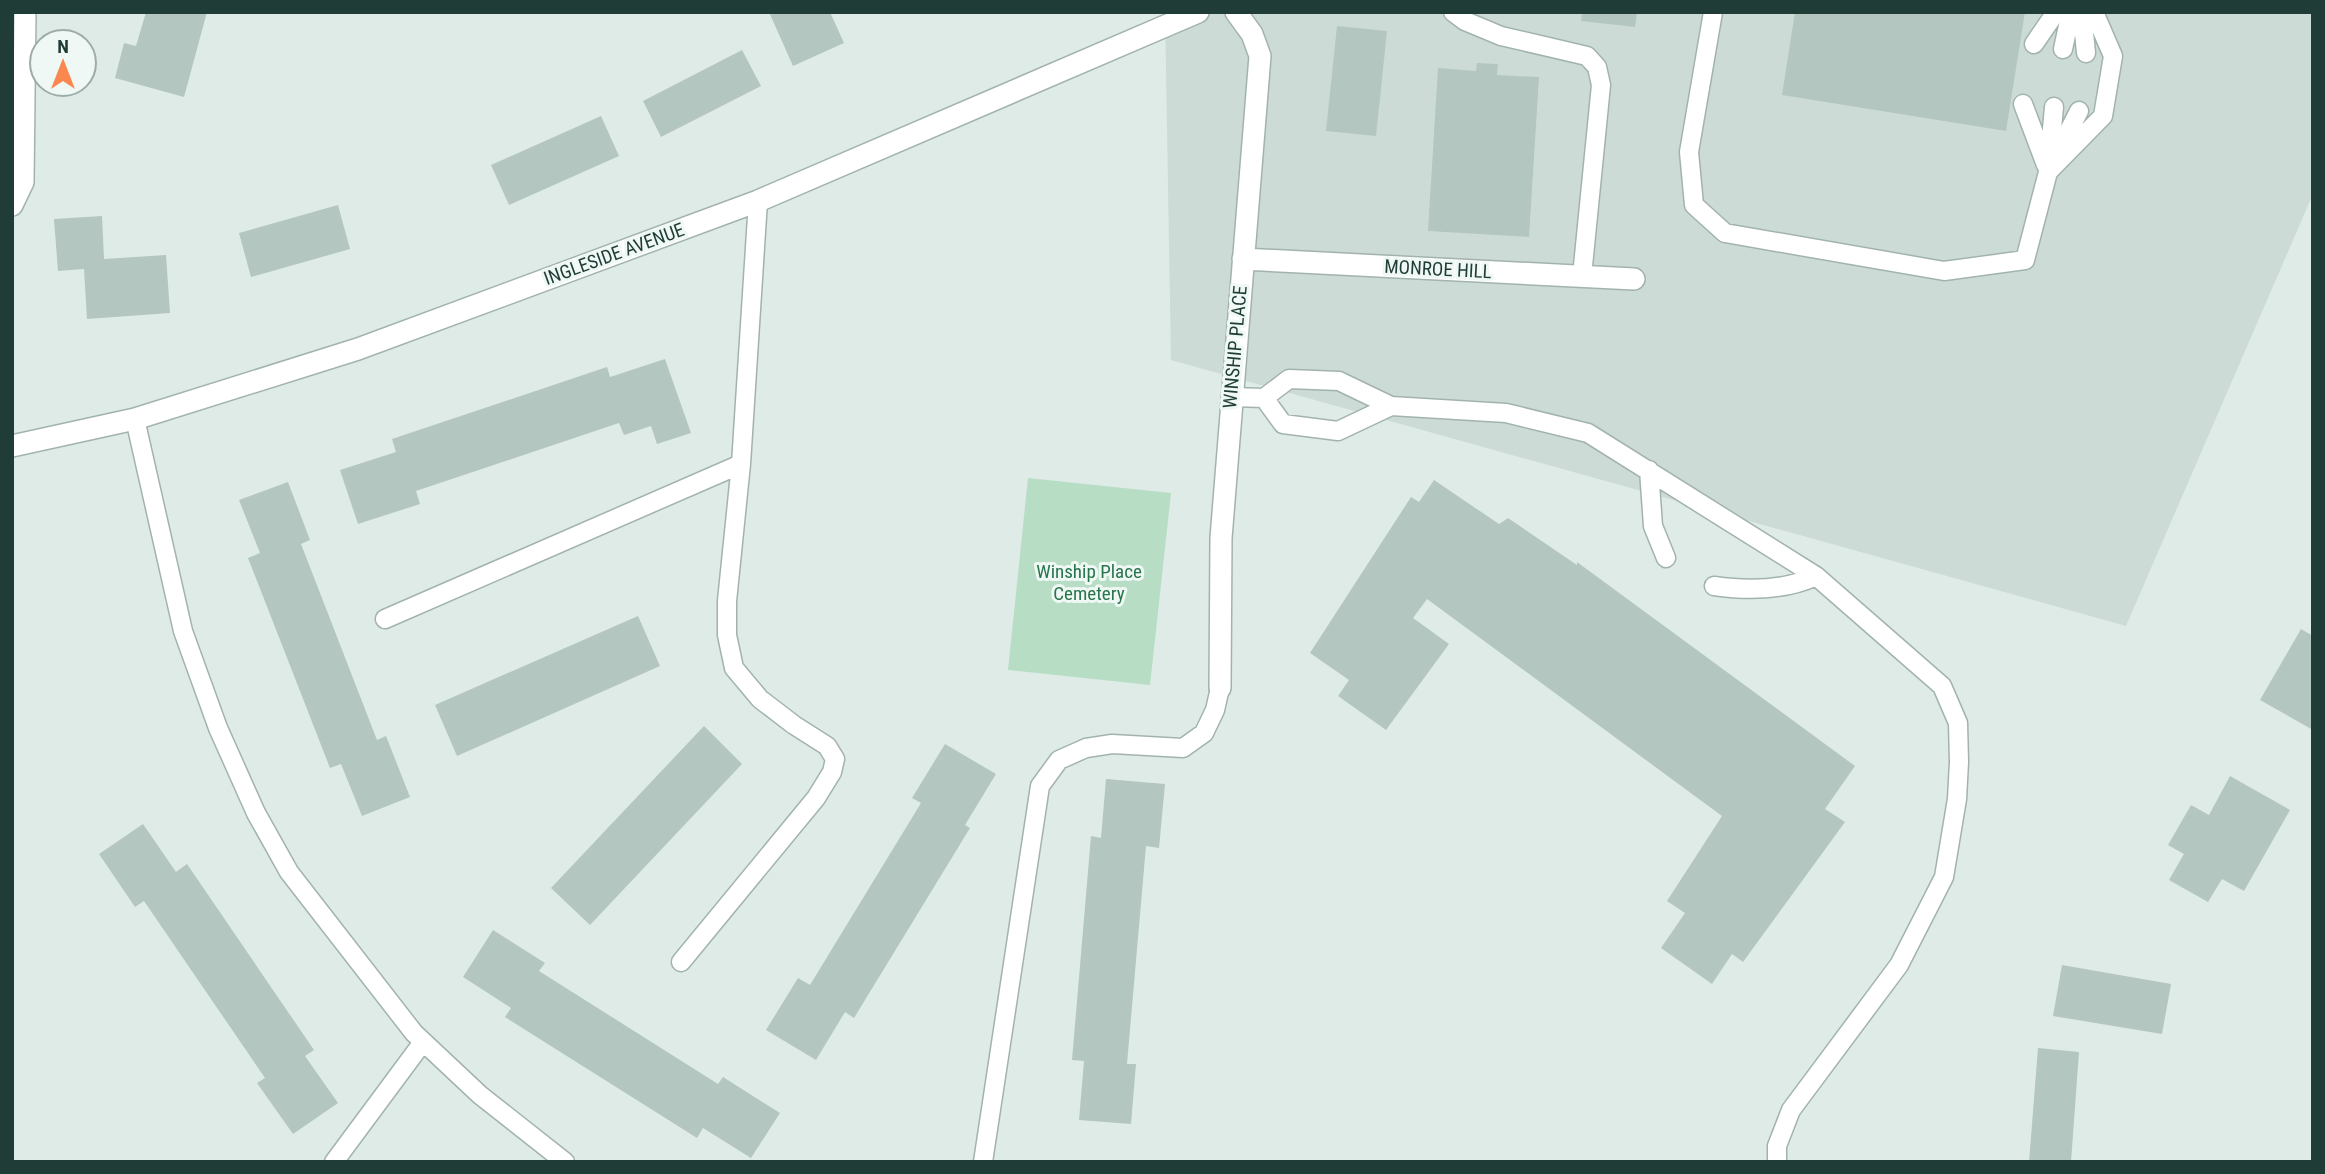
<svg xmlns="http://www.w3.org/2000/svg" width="2325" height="1174" viewBox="0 0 2325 1174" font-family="'Roboto Condensed',sans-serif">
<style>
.built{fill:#cddbd6}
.green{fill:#b7ddc4}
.building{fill:#b4c6c0}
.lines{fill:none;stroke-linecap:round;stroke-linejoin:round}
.service-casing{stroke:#a2b3ae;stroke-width:21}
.minor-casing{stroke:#a2b3ae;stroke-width:24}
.tertiary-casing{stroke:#a2b3ae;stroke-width:24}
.service{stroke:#fff;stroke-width:18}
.minor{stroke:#fff;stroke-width:21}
.tertiary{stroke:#fff;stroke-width:21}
.labels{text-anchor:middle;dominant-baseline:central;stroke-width:6;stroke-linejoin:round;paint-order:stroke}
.street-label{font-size:19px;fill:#1f3c36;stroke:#eff8f4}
.park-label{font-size:19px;fill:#28744c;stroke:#eff8f4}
</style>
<rect width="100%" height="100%" fill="#dfebe7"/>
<!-- built -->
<path class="built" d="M1165 12H2313V194L2126 626 1171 360Z"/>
<!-- green -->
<path class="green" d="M1028 478 1171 493 1150 685 1008 670Z"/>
<!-- building -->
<path class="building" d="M146 12H207L184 97 115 78 124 43 136 46Z
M769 12H830L844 43 793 66Z
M1582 12H1637L1635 27 1581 21Z
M1795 12H2025L2006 131 1782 95Z
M1337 26 1387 31 1376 136 1326 131Z
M742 50 761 86 661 137 643 101Z
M1477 63 1498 64 1497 75 1539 77 1529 237 1428 231 1438 68 1476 71Z
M601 116 619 156 509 205 491 165Z
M338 205 350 249 251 277 239 233Z
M102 216 104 259 166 255 170 313 87 319 84 269 58 271 54 219Z
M665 359 691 433 657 444 651 426 624 435 619 423 416 491 420 504 358 524 340 470 396 452 392 439 607 367 610 377Z
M1434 480 1499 524 1508 518 1577 565V562L1855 766 1825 809 1845 822 1743 962 1732 954 1712 984 1661 948 1685 913 1667 901 1722 816 1427 599 1413 618 1449 644 1386 730 1338 696 1349 680 1310 653 1411 497 1419 502Z
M288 482 310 540 301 544 377 740 386 736 410 797 362 816 341 764 330 768 248 558 260 553 239 500Z
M638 616 660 666 457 756 435 705Z
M2301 629 2313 636V730L2260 700Z
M704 726 742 764 590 925 551 888Z
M945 744 996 774 965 825 970 828 854 1018 845 1012 816 1060 766 1030 798 978 810 985 921 803 912 798Z
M2230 776 2290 810 2244 891 2222 879 2208 902 2169 880 2184 854 2168 845 2191 805 2209 815Z
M1106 779 1165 784 1159 848 1146 846 1127 1064H1136L1131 1124 1079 1120 1084 1061 1072 1060 1091 836 1101 838Z
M143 824 176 872 187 864 314 1050 305 1056 338 1103 293 1134 257 1083 265 1078 144 901 135 907 99 854Z
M493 930 545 963 539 971 718 1084 723 1077 780 1113 751 1158 703 1128 697 1138 505 1017 511 1008 463 977Z
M2062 965 2171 984 2162 1034 2053 1016Z
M2038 1048 2079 1052 2071 1162H2029Z"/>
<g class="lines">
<!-- service casing -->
<g class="service-casing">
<path id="service" d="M1453 12 1465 21 1501 36 1587 56 1597 67 1601 85 1582 276
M1713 12 1689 152 1694 205 1725 233 1944 271 2025 260 2048 172 2054 107
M2082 12 2086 53
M2034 44 2056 12
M2063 49 2071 12
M2023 104 2046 165
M2056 156 2079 111
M2048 172 2103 116 2113 56 2094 12
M1231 397 1264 398 1289 379 1339 381 1391 406 1506 413 1588 433 1816 576 1942 686 1958 723 1959 762 1957 799 1944 877 1899 965 1791 1110 1777 1146V1162
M1264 398 1283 424 1338 431 1391 406
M135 419 183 631 218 728 256 813 289 872 414 1033 480 1095 565 1162
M1649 470 1653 526 1666 558
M1714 586C1749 591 1784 591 1816 576
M385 619 741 464
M681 962 816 798 832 772 835 759 827 746 794 725 760 699 734 668 727 635V601L741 464 758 201
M334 1162 423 1042
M983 1162 1040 786 1059 760 1086 748 1112 744 1183 748 1204 733 1215 710 1220 688"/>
</g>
<!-- minor casing -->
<g class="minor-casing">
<path id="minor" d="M12 205 23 182 25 12
M1243 259 1634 279
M1220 688 1221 538 1260 56 1252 34 1236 12"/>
</g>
<!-- tertiary casing -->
<g class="tertiary-casing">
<path id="tertiary" d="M12 446 135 419 358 349 758 201 1198 12"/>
</g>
<!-- service -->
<use href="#service" class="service"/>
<!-- minor -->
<use href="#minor" class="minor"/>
<!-- tertiary -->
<use href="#tertiary" class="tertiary"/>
</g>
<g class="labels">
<!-- street labels -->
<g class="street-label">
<text transform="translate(614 254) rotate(-20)">INGLESIDE AVENUE</text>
<text transform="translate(1438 269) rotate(3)">MONROE HILL</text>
<text transform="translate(1235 347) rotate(-85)">WINSHIP PLACE</text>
</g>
<!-- park labels -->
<g class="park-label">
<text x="1089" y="571">Winship Place<tspan x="1089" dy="22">Cemetery</tspan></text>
</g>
</g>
<!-- border -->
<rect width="2325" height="1174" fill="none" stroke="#1f3c36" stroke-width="28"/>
<!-- north arrow -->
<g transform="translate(63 63)"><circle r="33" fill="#eff8f4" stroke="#9cada8" stroke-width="2"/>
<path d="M0-5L12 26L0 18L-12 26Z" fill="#f88850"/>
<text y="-10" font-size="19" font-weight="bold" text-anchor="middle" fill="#1f3c36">N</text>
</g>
</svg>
